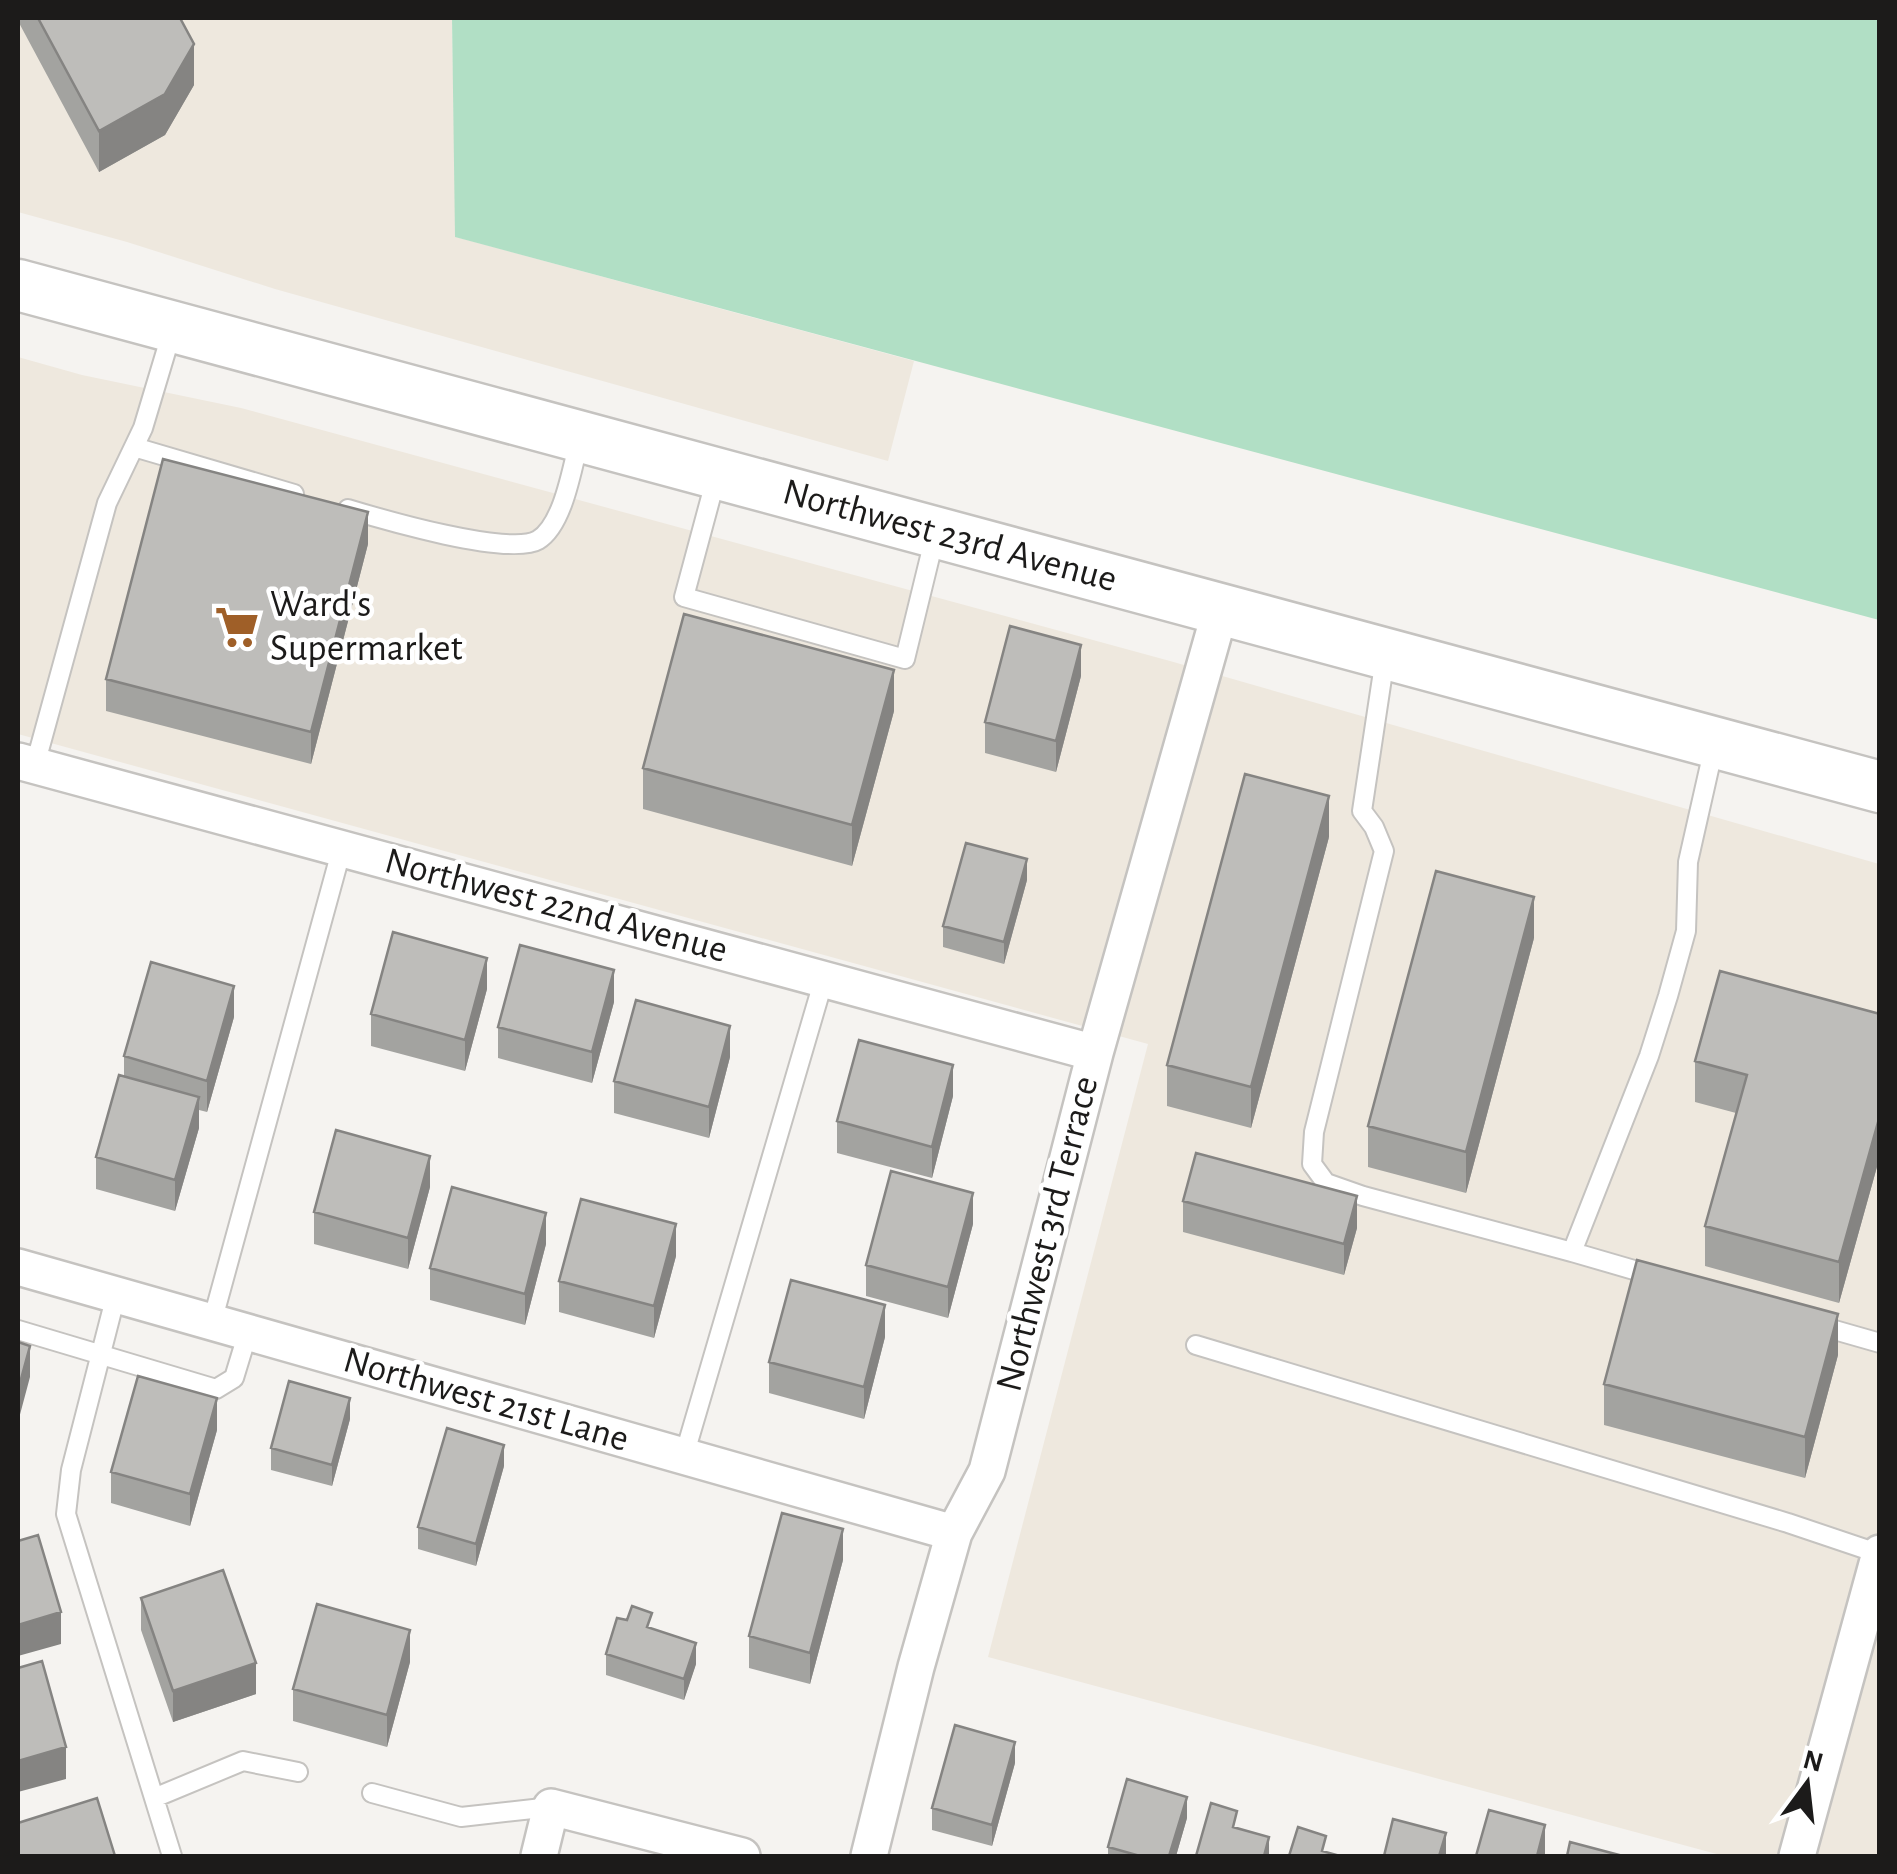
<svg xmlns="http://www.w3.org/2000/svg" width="1897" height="1874" viewBox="0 0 1897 1874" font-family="'Alegreya Sans',sans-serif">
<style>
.built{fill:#eee8de}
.green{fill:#b1dfc5}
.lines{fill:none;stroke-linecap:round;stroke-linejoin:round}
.service-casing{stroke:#c5c3c0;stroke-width:22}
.minor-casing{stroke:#c5c3c0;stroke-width:40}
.secondary-casing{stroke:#c5c3c0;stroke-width:55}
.service{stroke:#fff;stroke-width:18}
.minor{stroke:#fff;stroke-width:35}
.secondary{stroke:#fff;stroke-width:50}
.wall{fill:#a3a3a0}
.shaded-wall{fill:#858482}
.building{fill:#bebdba;stroke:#858482;stroke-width:2.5}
.labels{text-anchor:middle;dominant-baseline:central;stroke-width:9;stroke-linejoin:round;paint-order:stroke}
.street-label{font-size:38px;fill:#1c1b1a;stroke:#fff}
.poi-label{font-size:38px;fill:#1c1b1a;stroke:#fff;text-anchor:start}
</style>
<rect width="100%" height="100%" fill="#f5f3f0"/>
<!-- built -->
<path class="built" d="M18 18H452L456 237 914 361 888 461 275 289 127 242 18 212Z
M18 357 82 375 241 408 1170 661 1879 864V1856H1724L988 1657 1148 1044 18 734Z"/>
<!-- green -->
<path class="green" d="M452 18H1879V620L455 237Z"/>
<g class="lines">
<!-- service casing -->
<g class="service-casing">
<path id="service" d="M134 447 294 494
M716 478 684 597 905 659 935 536
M348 509C381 519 510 557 538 540 563 525 572 469 579 441
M1385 658 1362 811 1374 827 1384 851 1314 1132 1312 1164 1326 1183 1363 1196 1572 1252 1649 1056 1668 996 1686 931 1688 862 1714 747
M35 765 107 503 143 428 173 328
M1572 1252 1658 1277
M116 1295 71 1470 66 1514 172 1856
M212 1322 342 848
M1817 1325 1880 1343
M18 1330 216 1389 234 1378 248 1332
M1196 1345 1788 1523 1880 1554
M684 1456 824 979
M372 1793 461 1817 551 1807
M154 1798 243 1761 298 1772"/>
</g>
<!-- minor casing -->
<g class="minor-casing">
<path id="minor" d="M18 761 1095 1053
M18 1267 954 1533
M539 1856 551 1807 742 1856
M869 1856 916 1667 954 1533 987 1471 1095 1053 1221 608
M1797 1856 1880 1553"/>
</g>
<!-- secondary casing -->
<g class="secondary-casing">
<g id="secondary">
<path id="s1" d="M18 285 1880 787"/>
</g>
</g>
<!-- service -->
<use href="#service" class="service"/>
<!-- minor -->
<use href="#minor" class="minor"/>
<!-- secondary -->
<use href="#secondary" class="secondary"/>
</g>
<!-- wall -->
<path class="wall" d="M18 18H180L194 85 165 135 99 172 18 21Z
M368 544 311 764 106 711V679Z
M1081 676 1056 772 985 753V722Z
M894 711 852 866 643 809V768Z
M1329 837 1251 1128 1167 1106V1065Z
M1027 880 1004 964 943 947V926Z
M1534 938 1466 1193 1368 1167V1126Z
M487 989 465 1071 371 1046V1014Z
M614 1002 592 1083 498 1058V1027Z
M1880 1014V1156L1839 1303 1705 1266V1226L1736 1113 1695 1102V1061Z
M234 1017 207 1112 199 1110V1128L175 1211 96 1189V1157L124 1076V1056Z
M730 1057 709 1138 614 1113V1081Z
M953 1096 932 1178 837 1153V1121Z
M430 1187 408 1269 314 1244V1212Z
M1183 1201 1357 1228 1344 1275 1183 1232Z
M973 1224 948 1318 866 1296V1265Z
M546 1244 525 1325 430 1300V1268Z
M676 1256 654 1338 559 1312V1281Z
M885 1337 864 1419 769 1393V1362Z
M1838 1355 1805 1478 1604 1425V1384Z
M350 1419 332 1486 271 1470V1448Z
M217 1430 190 1526 111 1503V1472Z
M504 1466 476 1566 418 1549V1527Z
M843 1560 810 1684 749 1668V1636Z
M141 1598 256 1694 173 1722 141 1630Z
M652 1628 696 1664 684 1700 606 1675V1654Z
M410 1662 387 1747 293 1721V1689Z
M1015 1763 992 1846 932 1830V1808Z
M1187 1818 1176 1856H1108V1847Z"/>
<!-- shaded-wall -->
<path class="shaded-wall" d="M194 44V85L165 135 99 172V131Z
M368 512V544L311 764V732Z
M1081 645V676L1056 772V741Z
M894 670V711L852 866V825Z
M1329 796V837L1251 1128V1087Z
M1027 859V880L1004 964V942Z
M1534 897V938L1466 1193V1152Z
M487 958V989L465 1071V1040Z
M614 970V1002L592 1083V1052Z
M234 986V1017L207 1112V1081Z
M730 1026V1057L709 1138V1107Z
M953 1065V1096L932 1178V1147Z
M199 1097V1128L175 1211V1180Z
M1880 1115V1156L1839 1303V1262Z
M430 1156V1187L408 1269V1238Z
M973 1193V1224L948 1318V1287Z
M1357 1196V1228L1344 1275V1244Z
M546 1213V1244L525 1325V1294Z
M676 1224V1256L654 1338V1306Z
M885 1305V1337L864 1419V1387Z
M1838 1314V1355L1805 1478V1437Z
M30 1346V1377L18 1422V1390Z
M217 1398V1430L190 1526V1494Z
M350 1398V1419L332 1486V1465Z
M504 1445V1466L476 1566V1544Z
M843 1529V1560L810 1684V1653Z
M61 1612V1644L18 1656V1625Z
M410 1630V1662L387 1747V1715Z
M696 1643V1664L684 1700V1679Z
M256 1663V1694L173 1722V1691Z
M1015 1742V1763L992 1846V1825Z
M66 1747V1779L18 1792V1761Z
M1187 1797V1818L1176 1856H1169Z
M1545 1825V1856H1537Z
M1446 1833V1854L1445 1856H1439Z
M1269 1837V1856H1264Z"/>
<!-- building -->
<path class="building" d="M38 18H180L194 44 165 94 99 131Z
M163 459 368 512 311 732 106 679Z
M684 614 894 670 852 825 643 768Z
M1010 626 1081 645 1056 741 985 722Z
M1245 774 1329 796 1251 1087 1167 1065Z
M966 843 1027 859 1004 942 943 926Z
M1436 871 1534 897 1466 1152 1368 1126Z
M393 932 487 958 465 1040 371 1014Z
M520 945 614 970 592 1052 498 1027Z
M151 962 234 986 207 1081 124 1056Z
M1720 971 1880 1014V1115L1839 1262 1705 1226 1747 1075 1695 1061Z
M636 1000 730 1026 709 1107 614 1081Z
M859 1040 953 1065 932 1147 837 1121Z
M119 1075 199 1097 175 1180 96 1157Z
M336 1130 430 1156 408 1238 314 1212Z
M1196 1153 1357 1196 1344 1244 1183 1201Z
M891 1171 973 1193 948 1287 866 1265Z
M452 1187 546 1213 525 1294 430 1268Z
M581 1199 676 1224 654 1306 559 1281Z
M1637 1260 1838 1314 1805 1437 1604 1384Z
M791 1280 885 1305 864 1387 769 1362Z
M18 1342 30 1346 18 1390Z
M138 1376 217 1398 190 1494 111 1472Z
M289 1381 350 1398 332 1465 271 1448Z
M447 1428 504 1445 476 1544 418 1527Z
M782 1513 843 1529 810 1653 749 1636Z
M38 1535 61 1612 18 1625V1541Z
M223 1570 256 1663 173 1691 141 1598Z
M317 1604 410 1630 387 1715 293 1689Z
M632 1606 652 1613 647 1627 696 1643 684 1679 606 1654 617 1618 627 1620Z
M42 1661 66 1747 18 1761V1668Z
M955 1725 1015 1742 992 1825 932 1808Z
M1127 1779 1187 1797 1169 1856H1140L1108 1847Z
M97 1798 115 1856H18V1823Z
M1211 1803 1237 1811 1233 1827 1269 1837 1264 1856H1196Z
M1489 1810 1545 1825 1537 1856H1476Z
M1393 1819 1446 1833 1439 1856H1384Z
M1298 1827 1326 1836 1322 1851 1340 1856H1289Z
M1570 1842 1623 1856H1567Z"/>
<!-- icons -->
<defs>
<g id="supermarket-bare" transform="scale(3.45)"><path d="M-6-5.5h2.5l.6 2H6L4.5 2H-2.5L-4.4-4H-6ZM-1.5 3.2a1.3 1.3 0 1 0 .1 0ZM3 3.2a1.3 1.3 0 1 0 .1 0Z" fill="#9f5f28" stroke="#fff" stroke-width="2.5" paint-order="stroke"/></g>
</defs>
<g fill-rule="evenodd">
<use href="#supermarket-bare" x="237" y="627"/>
</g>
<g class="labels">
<!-- street labels -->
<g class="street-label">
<text stroke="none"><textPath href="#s1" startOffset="965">Northwest 23rd Avenue</textPath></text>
<text transform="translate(556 906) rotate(15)">Northwest 22nd Avenue</text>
<text transform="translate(1048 1234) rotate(-76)">Northwest 3rd Terrace</text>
<text transform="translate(486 1400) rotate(16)">Northwest 21st Lane</text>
</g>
<!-- poi labels -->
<g class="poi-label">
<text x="270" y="605">Ward's<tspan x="270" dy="44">Supermarket</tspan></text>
</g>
</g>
<!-- border -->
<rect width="1897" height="1874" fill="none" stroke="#1c1b1a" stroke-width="40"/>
<!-- north arrow -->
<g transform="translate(1807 1784) rotate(15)" stroke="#ffffff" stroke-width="8" paint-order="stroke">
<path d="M0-8L18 38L0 25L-18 38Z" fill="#1c1b1a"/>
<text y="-15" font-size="28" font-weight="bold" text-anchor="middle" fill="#1c1b1a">N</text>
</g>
</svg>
